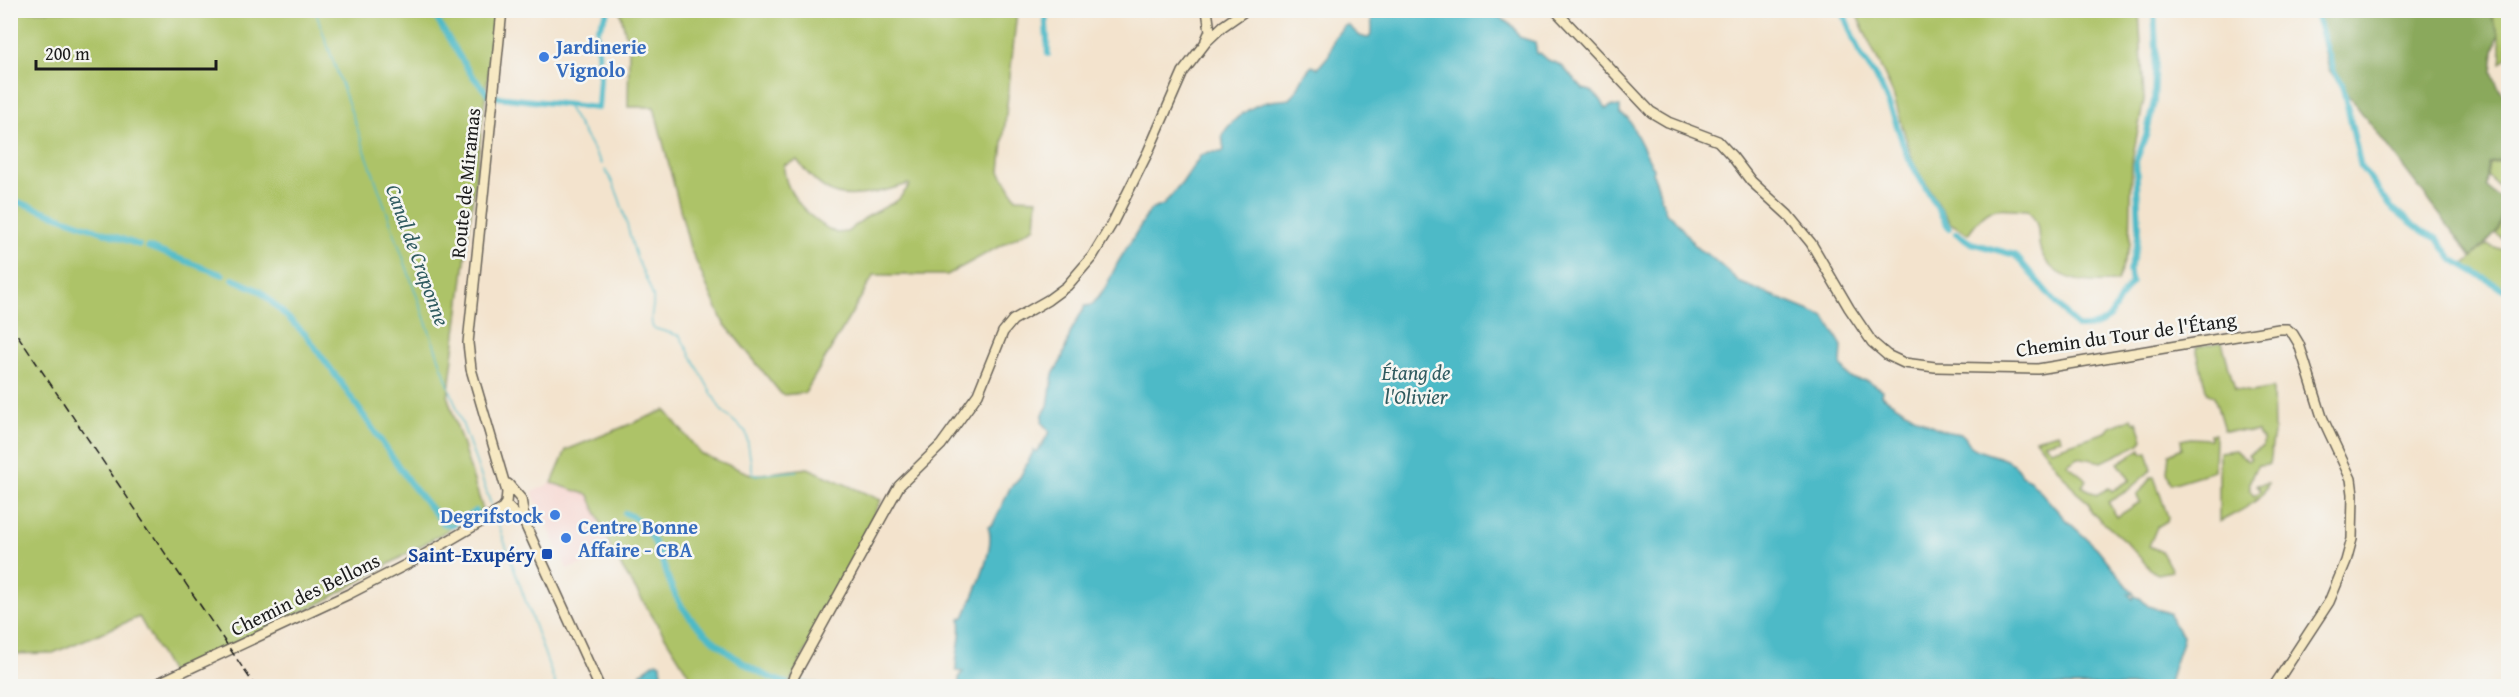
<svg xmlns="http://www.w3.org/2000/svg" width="2519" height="697" viewBox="0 0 2519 697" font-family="'Gentium Book Plus',serif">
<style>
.built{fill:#f7d0ca}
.green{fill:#adc368;stroke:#647042;stroke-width:1.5;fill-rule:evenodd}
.forest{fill:#8aa95c;stroke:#53623c;stroke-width:1.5}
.water{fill:#4dbac7;stroke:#346b72;stroke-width:1.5}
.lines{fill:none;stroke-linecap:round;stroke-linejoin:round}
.stream{stroke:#4dbac7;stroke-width:1.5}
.canal{stroke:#4dbac7;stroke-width:6}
.secondary-casing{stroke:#67625a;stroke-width:12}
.secondary{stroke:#f7e9c3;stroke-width:9}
.rail{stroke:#1c1c1c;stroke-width:1.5;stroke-dasharray:9 4.5;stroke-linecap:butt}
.shop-dot{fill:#3f7fe0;stroke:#f6f6f2;stroke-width:2}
.transit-dot{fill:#1a4fb4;stroke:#f6f6f2;stroke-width:2}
.labels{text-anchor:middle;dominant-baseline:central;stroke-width:5;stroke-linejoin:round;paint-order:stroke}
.shop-label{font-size:20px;font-weight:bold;fill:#366cbe;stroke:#f6f6f2;text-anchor:start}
.street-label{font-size:20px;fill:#1c1c1c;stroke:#f6f6f2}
.transit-label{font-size:20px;font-weight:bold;fill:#164399;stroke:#f6f6f2;text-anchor:end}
.water-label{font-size:21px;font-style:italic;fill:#305b60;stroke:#f6f6f2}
</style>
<rect width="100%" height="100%" fill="#f6f6f2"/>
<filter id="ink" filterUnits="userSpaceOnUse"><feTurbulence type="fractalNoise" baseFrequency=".0167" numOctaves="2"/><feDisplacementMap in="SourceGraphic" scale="12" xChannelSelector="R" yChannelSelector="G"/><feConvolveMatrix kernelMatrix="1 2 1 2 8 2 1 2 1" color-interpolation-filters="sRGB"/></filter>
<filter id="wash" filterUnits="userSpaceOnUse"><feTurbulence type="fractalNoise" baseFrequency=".008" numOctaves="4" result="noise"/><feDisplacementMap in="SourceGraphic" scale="24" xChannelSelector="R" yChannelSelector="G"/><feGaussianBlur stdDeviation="1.35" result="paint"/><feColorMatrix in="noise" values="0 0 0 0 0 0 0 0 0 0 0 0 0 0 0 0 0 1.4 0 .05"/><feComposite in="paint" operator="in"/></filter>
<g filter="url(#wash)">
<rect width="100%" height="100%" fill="#f3e3cd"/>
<!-- built -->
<path class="built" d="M552 483 589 495 614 555 567 569 532 492Z"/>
<!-- green -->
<path class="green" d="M780 10 789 17 805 10 1017 11 1000 171 1016 198 1037 199 1035 227 947 275H874L805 393 782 395 723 322 690 248 654 107H628L629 48 620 11ZM797 160C806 172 822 190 837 194 856 199 889 190 908 184L910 185 898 200 865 218 847 232 836 233C812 221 783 194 784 165Z
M10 11H496L448 398 483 510 325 601 171 673 139 617 53 653 11 654Z
M1855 11H2139L2144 100 2132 160 2130 245 2117 282C2090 283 2056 284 2042 254 2034 236 2045 231 2028 210 1994 208 1989 203 1968 234L1950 223 1913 162 1893 94Z
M2489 11H2508V57L2501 63C2504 44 2496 28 2489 11Z
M2508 160V194L2487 176 2489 164Z
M2506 202H2508V242L2496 234Z
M2487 244 2508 252V294L2463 266Z
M2222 342 2235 389 2252 392 2273 388 2274 433 2269 464 2258 465C2252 475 2245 485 2254 496L2261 491 2257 485 2268 483C2263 503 2235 513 2219 522V452L2236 450 2248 461 2251 458 2248 455 2263 446V439L2258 436 2257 432 2224 430 2214 396 2208 394 2206 390 2196 347Z
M665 410 701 454 753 475 808 468 881 500 788 686H696L614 555 589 495 552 483 566 450Z
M2132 418 2134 422 2137 421 2143 439 2140 444 2102 462 2078 457 2067 464 2087 480 2082 486 2096 495 2109 488 2112 491 2130 480 2118 463 2141 449 2142 453 2147 452 2152 469 2149 472 2127 491 2108 502 2117 517 2140 502 2137 496 2151 477H2154L2168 517 2167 521 2157 527 2149 546 2162 552 2172 571 2158 574 2152 571 2125 541 2091 512 2089 503 2076 492 2035 439 2058 433 2061 439 2044 443 2051 450 2106 432 2110 427Z
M2210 434H2215L2214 471 2171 484 2167 472 2169 454 2182 448 2181 440 2190 438 2210 439Z"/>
<!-- forest -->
<path class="forest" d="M2315 11H2489L2499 33 2494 51 2492 72 2499 89 2508 99V160L2488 163 2486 187 2505 203 2497 231 2472 257 2329 70Z"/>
<!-- water -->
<path class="water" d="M1371 10H1489L1514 27 1519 37 1535 42 1537 54 1540 53 1548 60 1561 65 1583 89 1591 91 1601 100 1606 109 1611 106 1620 107V114L1628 118 1654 169 1653 175C1659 184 1661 202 1667 214L1672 216 1698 249 1710 256 1741 283 1825 317 1842 346 1841 365 1850 378 1868 381 1882 390 1881 395C1901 408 1923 423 1945 431 1951 433 1957 432 1963 435 1967 438 1968 443 1971 446 1985 457 2016 455 2021 476L2030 480 2065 519 2097 548 2134 594H2128L2133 599 2134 596 2140 598 2148 606 2170 613 2173 623 2183 636C2180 654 2171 667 2169 686H959V676L963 672 956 671C955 652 963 640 960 619L964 617C973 598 997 547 988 527L993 524 1010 488 1020 477 1034 450 1037 452 1050 432 1042 423 1043 414 1048 406 1053 374 1061 361 1071 331 1085 306 1092 305 1105 288 1118 262 1150 210 1163 205 1182 183 1201 155 1209 152H1222L1224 150 1222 135C1233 118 1251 105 1271 101 1277 100 1283 100 1290 99 1300 89 1301 75 1312 66L1318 68 1329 55 1334 38 1344 26 1348 25 1360 36 1367 38 1370 37 1372 30Z
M656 662 661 664 663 683 661 686H649L640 676 641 673Z"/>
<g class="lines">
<!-- stream -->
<path class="stream" d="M315 10 493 510
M566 104 602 164
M605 170C622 194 626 226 635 253 640 268 649 282 653 297 655 308 648 317 653 328L680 336 721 410 746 432 753 475 797 471
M496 518 556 686"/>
<!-- canal -->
<path class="canal" d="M431 10 470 73 488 94
M1045 10 1048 54
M1842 10 1859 52 1880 84 1893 114 1907 156 1949 228
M2315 10 2334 72 2342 84 2361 167 2391 207 2422 231 2438 239 2452 259 2508 292
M598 29 609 10
M497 97 598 108 600 78 597 35
M10 199 139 245
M1956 233 1971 243 2015 255 2077 327C2116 329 2109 309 2132 282L2129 271 2137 245 2139 226 2136 161 2146 136 2154 101 2156 49 2154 10
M148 247 223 275
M233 279 260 291 306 335 344 387 410 483 443 523 451 526 476 511
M625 513C660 526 661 572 678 600 696 632 751 674 786 683
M797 684 818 686"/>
</g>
</g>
<g filter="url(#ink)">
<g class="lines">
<!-- secondary casing -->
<g class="secondary-casing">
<path id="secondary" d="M1555 10 1651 112 1668 122 1718 141 1732 156 1751 181 1788 215 1811 243 1849 308 1872 342 1887 355 1904 363 1935 367 2038 369 2279 329H2287L2293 334 2299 344 2322 417 2351 479 2353 494 2352 539 2346 561 2329 602 2274 686
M1206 40 1210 31 1207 10
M508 484 521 499 525 522
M507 506 525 524 599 686
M501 510 506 503 507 492 471 369 468 343 502 10
M152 686 349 594 419 558 501 510 510 509
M791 686 794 676 899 486 941 445 978 394 1003 332 1013 320 1048 300 1067 286 1092 257 1113 222 1148 152 1183 72 1206 42 1223 26 1246 10"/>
</g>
<!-- secondary -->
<use href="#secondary" class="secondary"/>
<!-- rail -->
<path class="rail" d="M10 324 255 686"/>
</g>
</g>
<!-- markers -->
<g class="shop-dot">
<circle cx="544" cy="57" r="6"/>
<circle cx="555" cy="515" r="6"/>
<circle cx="566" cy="538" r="6"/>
</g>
<rect class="transit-dot" x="541" y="548" width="12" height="12" rx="3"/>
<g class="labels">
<!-- shop labels -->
<g class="shop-label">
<text x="556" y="46">Jardinerie<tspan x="556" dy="23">Vignolo</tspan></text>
<text x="543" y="515" text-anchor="end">Degrifstock</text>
<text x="578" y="526">Centre Bonne<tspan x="578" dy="23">Affaire - CBA</tspan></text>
</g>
<!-- street labels -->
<g class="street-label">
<text transform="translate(465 183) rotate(-84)">Route de Miramas</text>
<text transform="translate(2126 334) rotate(-8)">Chemin du Tour de l'Étang</text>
<text transform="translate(305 594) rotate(-26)">Chemin des Bellons</text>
</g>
<!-- transit labels -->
<g class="transit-label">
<text x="535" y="554">Saint-Exupéry</text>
</g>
<!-- water labels -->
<g class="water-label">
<text transform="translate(418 255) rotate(70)">Canal de Craponne</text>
<text x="1416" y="372">Étang de<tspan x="1416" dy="24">l'Olivier</tspan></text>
</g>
</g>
<!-- margin -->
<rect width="2519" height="697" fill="none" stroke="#f6f6f2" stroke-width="36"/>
<!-- scale -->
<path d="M36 60v9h180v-9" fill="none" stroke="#1c1c1c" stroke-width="3"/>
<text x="45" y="60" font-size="18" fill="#1c1c1c" stroke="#f6f6f2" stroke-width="4.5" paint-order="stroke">200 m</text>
</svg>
